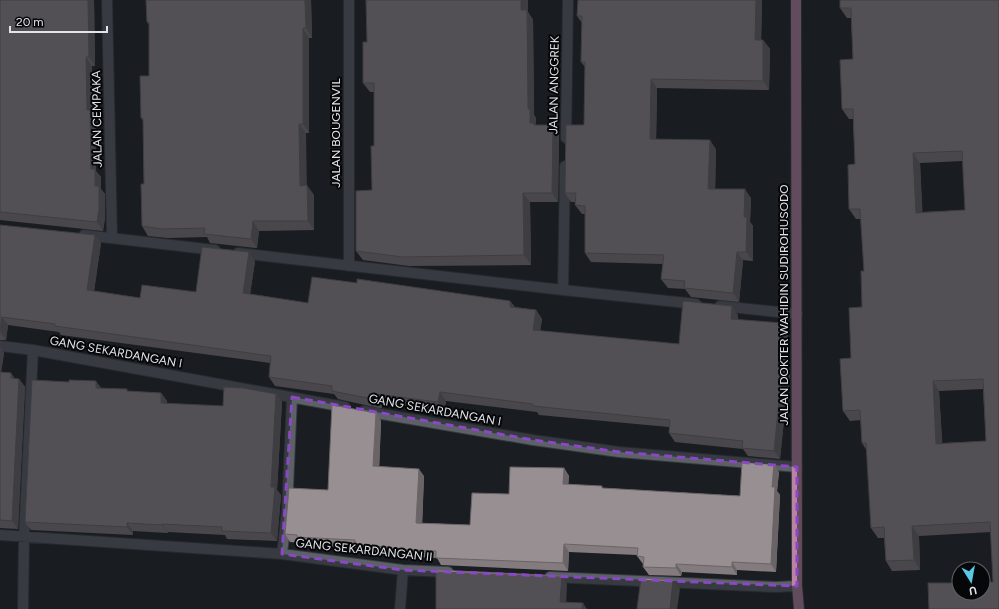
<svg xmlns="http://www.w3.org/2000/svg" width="999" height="609" viewBox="0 0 999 609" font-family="Figtree,sans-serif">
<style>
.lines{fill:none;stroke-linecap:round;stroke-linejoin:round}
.minor-casing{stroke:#36383c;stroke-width:12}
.major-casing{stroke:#36383c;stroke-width:12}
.minor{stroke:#5c6067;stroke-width:10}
.major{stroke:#bb83a3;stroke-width:10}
.wall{fill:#837b7e;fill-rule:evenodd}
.shaded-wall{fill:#6a6467}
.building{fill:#988f93;stroke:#6a6467;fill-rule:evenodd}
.marked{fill:none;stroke:#8a48c5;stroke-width:3;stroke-dasharray:8 5;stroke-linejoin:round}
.labels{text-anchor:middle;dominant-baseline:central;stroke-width:4;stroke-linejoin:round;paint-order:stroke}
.street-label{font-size:12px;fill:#e2e4e8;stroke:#060709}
</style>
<rect width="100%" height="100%" fill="#1a1d22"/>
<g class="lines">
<!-- minor casing -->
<g class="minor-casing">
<path id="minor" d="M107 0 112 238
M349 0V266
M566 138 568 0
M84 235 215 250
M238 253 563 290 696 304
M563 290 565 166
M720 306 797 314
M0 346 33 350 345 407
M364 411 533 440 619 452 797 467
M0 535 282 554 403 570 448 572
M282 554 287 511 292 397
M550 577 776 587 797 586
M23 609 24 537 33 350
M400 609 403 570"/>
</g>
<!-- major casing -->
<g class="major-casing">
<path id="major" d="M796 0 797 586 799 609"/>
</g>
<!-- minor -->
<use href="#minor" class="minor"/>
<!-- major -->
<use href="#major" class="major"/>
</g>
<!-- wall -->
<path class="wall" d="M0 0H94L95 66H92L93 115 96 119V171L101 177V189L105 194V218L103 231 0 220Z
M311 0 312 38H309V133H306V185L314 195V230L259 231 257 248 210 243 207 237 168 238 148 236 142 226 144 184 143 121 141 118 149 76V25L147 22Z
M999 0 993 582 991 532 919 536 920 570 892 571 886 561 884 538H878L871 528 867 451 862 443 861 420 850 421 843 411 851 358 862 307 864 271 861 219H856L849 209 855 164 853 119H849L842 109 853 59 851 18H847L840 8ZM963 161 965 210 922 212 920 163ZM983 389 986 441 942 443 939 391Z
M762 1 761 40H763L770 49 769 90 657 88 656 139 716 149 715 189 751 198 750 222 753 226V261L743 260 739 302 691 297 685 289 668 288 661 279 663 264 591 262 585 253V214H582L575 205 576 202H571L565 193 584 125 585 67 581 62 582 23 577 16Z
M528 12 533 20 534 115 536 118V125H553L559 134 558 202H530L531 265 409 266 363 260 356 251 372 190 374 146V92H370L363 83 367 42Z
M0 225 101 243 94 291 140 298 196 292 255 261 250 294 308 303 357 283 510 301 515 307 536 310 542 319 540 331 679 344 738 315V319L788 332 785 368 790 375 787 400H786L780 459 748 456 743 449 675 442 669 433V427L539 415 537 412 446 401 444 411 382 402V408H379L338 399 334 394 275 386 269 377 270 363 61 335 59 332 8 325 6 340H0Z
M0 347 4 353 1 372 11 373 15 379H19L25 387 18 529 0 528Z
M101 388 128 391 161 393 167 401V404L223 406 276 394 282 402 277 490 281 495 277 541 227 539 225 535 168 532V533L133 531V535L31 530 25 522Z
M376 413 381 421 379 467 424 476 422 523 470 525 509 494 564 468 569 476 568 484 604 488 740 496 779 472 777 491 780 495 776 572 737 570V575L682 572 681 576 649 575 643 567 644 564H643L637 556V555L569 552 568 571 441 565 437 558 394 556 393 554 360 553 357 548 302 545 301 543 290 542 285 534 328 490Z"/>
<!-- shaded-wall -->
<path class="shaded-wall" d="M88 0H94L95 66 89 57Z
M305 0H311L312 38 306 28Z
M521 0H528V12L533 20 534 115 536 118V127L530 123 528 109 521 10Z
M756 0H762V1L761 49 755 40Z
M303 28 309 38V133L303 124Z
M763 40 770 49 769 90 763 81Z
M86 57 92 66 93 115 96 119V171L101 177V189L105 194V218L103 231 97 222 95 186 91 169 87 110Z
M651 79 657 88 656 148 650 139Z
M299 124 306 133 307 195 300 186Z
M553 125 559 134 558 202 552 193Z
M710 140 716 149 715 198 708 189Z
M913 153 920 163 923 222 916 213Z
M307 185 314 195V230L308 221Z
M745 189 751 198 750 222 753 226V261L746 252 744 217Z
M523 193 530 202 531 265 524 255Z
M253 221 259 231 257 248 251 239Z
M95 235 101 243 93 298 87 290Z
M249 252 255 261 249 302 243 293Z
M737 252 743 260 739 302 733 293Z
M510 301 516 309 510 307Z
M732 306 738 315 737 327 731 319Z
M536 310 542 319 539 339 533 330Z
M2 317 8 325 6 340 0 332Z
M782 323 788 332 785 368 790 375 787 400 781 391 778 366Z
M0 347 4 353 0 380Z
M11 373 17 382 11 378Z
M19 379 25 387 18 529 12 521Z
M96 381 102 389 96 388Z
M933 381 939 391 943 454 936 444Z
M780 391 786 400 780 459 774 451Z
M440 392 446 401 444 411 438 402Z
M161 393 167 401 166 412 161 403Z
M276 394 282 402 277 490 281 495 277 541 271 533V487Z
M376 394 382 402V408L376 400Z
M376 413 381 421 379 474 373 466Z
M774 464 779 472 777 491 780 495 776 572 771 564 772 487Z
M564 468 569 476 568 492 563 484Z
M419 469 424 476 422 531 416 523Z
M127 523 133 531V535L127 527Z
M162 524 168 532V533L162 525Z
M912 526 919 536 920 570 914 560Z
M564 544 569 552 568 571 563 563Z
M732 562 737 570V575L732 567Z
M676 564 682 572 681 576 676 568Z
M562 576 567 584 566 609 560 602Z
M673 580 680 589 677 609H670Z
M583 603 587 609H582Z"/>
<!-- building -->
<path class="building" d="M0 0H88L89 57H86L87 110H90L91 169H95V186H99V209L97 222 0 212Z
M146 0H305L306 28H303V124H299L300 186 307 185 308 221H253L251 239 204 234 205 228 162 229 142 226 141 184H144L143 118H141L140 76H149V22H147Z
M366 0H521V10H527L528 109H530V123H534V125H553L552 193H523L524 255 403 257 356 251V191L372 190 371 146H374V83H363V42H367Z
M578 0H756L755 40H763V81L651 79 650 139 710 140 708 189H745L744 217H747L746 252H737L733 293 684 288 685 281 661 279 664 255 585 253V206L575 205 576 193H565L566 125H584L585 62H581L582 16H577Z
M840 0H999V609H929L928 583H959V593H983V582H993L990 522 912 526 914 560 886 561 884 527 871 528 866 443H862L860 410 843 411 840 359 851 358 849 308 862 307 861 271H864L860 209H849L848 165 855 164 853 109H842L840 60 853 59 851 8H840ZM962 151 965 210 916 213 913 153ZM983 379 986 441 936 444 933 381Z
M0 225 95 235 87 290 140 298 142 285 196 292 202 247 249 252 243 293 308 303 312 277 357 283V279L510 301V307L536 310 533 330 679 344 683 301 732 306 731 319 782 323 778 366 784 367 781 391H780L774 451 742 448 743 441 669 433 670 420 533 406V404L440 392 438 402 376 394V400L373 399 332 391V386L269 377 271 356 55 326V324L2 317 0 332Z
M0 372 11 373V378L19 379 12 521 0 520Z
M32 380 69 382V380L96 381V388L127 389V391L161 393V403L223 406 224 387 243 388 276 394 271 487H275L271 533 222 531V527L162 524V525L127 523V527L25 522Z
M332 405 376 413 373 466 419 469 416 523 470 525 472 493 509 494 510 467 564 468 563 484 602 486V488L740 496 742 462 774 464 772 487H775L771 564 732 562V567L676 564V568L643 567 644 557 637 556 638 548 564 544 563 563 436 558V551L389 549V547L355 545V540L297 537V535L285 534 289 488 328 490Z
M436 570 562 576 560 602 583 603 582 609H436Z
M641 578 673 580 670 609H637Z"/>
<!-- marked area -->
<path d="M0 0H999V609H0ZM292 397 533 440 619 452 797 467V586L403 570 282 554Z" fill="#1a1d22" fill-opacity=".55" fill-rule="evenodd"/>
<path class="marked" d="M292 397 533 440 619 452 797 467V586L403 570 282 554Z"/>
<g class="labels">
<!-- street labels -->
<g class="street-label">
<text transform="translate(554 85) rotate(-89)">JALAN ANGGREK</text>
<text transform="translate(97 119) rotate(-91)">JALAN CEMPAKA</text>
<text transform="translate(336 133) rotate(-90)">JALAN BOUGENVIL</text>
<text transform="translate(784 305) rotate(-90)">JALAN DOKTER WAHIDIN SUDIROHUSODO</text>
<text transform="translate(116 352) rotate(10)">GANG SEKARDANGAN I</text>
<text transform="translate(435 410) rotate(10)">GANG SEKARDANGAN I</text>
<text transform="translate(364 550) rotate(6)">GANG SEKARDANGAN II</text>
</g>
</g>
<!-- north arrow -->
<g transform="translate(971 581) rotate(169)"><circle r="19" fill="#060709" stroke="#5e5f62"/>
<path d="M0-3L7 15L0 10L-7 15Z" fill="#59c8e4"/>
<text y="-6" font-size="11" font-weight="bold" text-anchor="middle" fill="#e2e4e8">U</text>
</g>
<!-- scale -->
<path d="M10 26v6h97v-6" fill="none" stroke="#e2e4e8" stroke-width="2"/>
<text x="16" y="26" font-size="12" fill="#e2e4e8" stroke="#060709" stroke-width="3" paint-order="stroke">20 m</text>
</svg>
